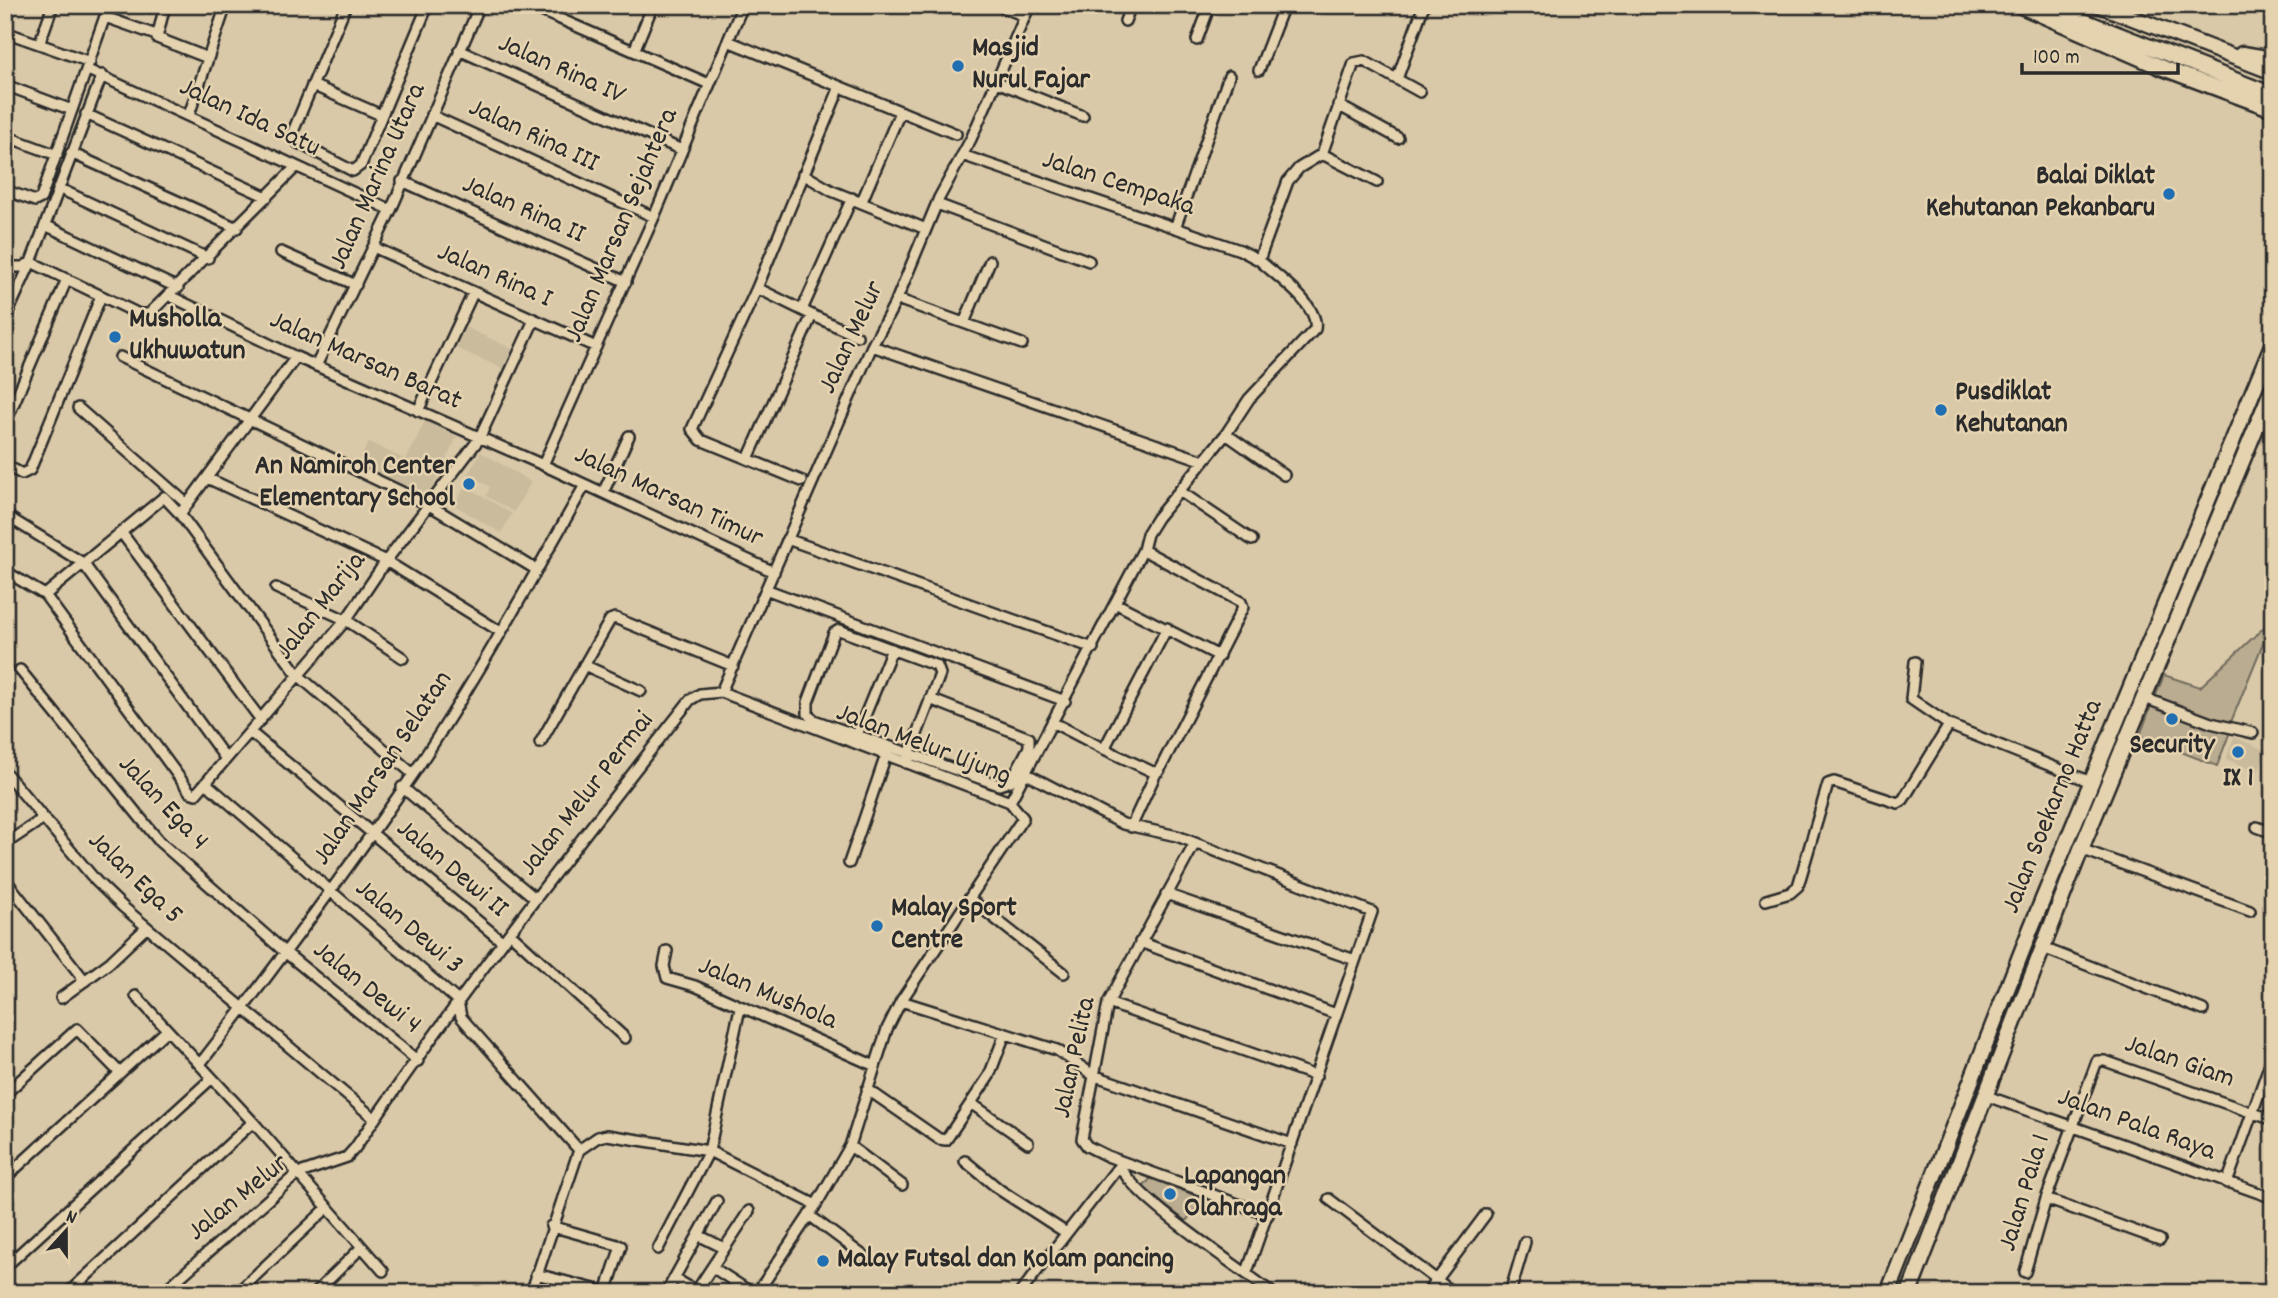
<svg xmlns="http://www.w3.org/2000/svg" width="2278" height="1298" viewBox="0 0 2278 1298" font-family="Dekko,sans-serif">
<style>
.built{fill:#cabb9d}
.green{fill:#baac90;stroke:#726c5e;stroke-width:2}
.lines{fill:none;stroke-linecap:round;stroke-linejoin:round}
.minor-casing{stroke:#2b2b2b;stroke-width:14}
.primary-casing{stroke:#2b2b2b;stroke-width:19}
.minor{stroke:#e5d3b0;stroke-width:9}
.primary{stroke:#e5d3b0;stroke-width:14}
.poi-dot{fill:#1f6fb2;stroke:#e5d3b0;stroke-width:2.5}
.labels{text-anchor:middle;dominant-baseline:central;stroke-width:5;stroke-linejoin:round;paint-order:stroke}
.poi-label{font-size:28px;font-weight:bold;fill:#2b2b2b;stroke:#e5d3b0;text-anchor:start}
.street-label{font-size:28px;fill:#2b2b2b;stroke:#e5d3b0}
</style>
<rect width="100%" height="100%" fill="#dac9a8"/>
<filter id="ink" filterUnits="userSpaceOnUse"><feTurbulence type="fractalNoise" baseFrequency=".0143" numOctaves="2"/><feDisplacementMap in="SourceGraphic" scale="14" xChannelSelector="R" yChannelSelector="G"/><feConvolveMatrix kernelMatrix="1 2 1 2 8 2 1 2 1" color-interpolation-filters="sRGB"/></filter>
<g filter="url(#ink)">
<!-- built -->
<path class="built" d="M465 327 515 350 506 370 456 348Z
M425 421 457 437 426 500 357 465 369 442 406 460Z
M481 452 531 482 514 512 486 496 490 487 468 474Z
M466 486 512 514 501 533 454 505Z
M2234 737 2267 751 2258 772 2226 759Z"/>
<!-- green -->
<path class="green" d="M2273 619 2231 722 2217 723 2155 698 2164 675 2200 687Z
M2152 703 2231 729 2217 766 2140 736Z
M1151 1178 1204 1199 1186 1221 1142 1188Z"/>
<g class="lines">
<!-- minor casing -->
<g class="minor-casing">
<path id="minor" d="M165 5 157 38 208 58
M346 5 292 134 298 143 353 171 361 165 428 5
M528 5 709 84
M997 5 1025 16
M105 17 156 35
M1125 21 1131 5
M5 32 90 62
M1197 40 1210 5
M728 41 956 134
M40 42 53 5
M459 50 682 150
M634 51 653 5
M88 70 391 210
M1259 70 1284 5
M1397 79 1424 5
M997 82 1083 116
M5 85 72 110
M312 85 381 115
M1338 105 1398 138
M86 114 267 197
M189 115 226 5
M431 115 654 217
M5 136 57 155
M71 153 237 228
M1322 154 1377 182
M962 155 1240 250 1259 260
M803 174 832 191 926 229
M402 181 626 282
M58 188 208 258
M5 190 35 201 41 198 109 5
M862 201 900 112
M937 204 1089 261
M45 225 178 288
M1175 228 1229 76
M373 247 596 347
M281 252 356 285
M5 281 11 267H23L31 262 139 314H149L296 167
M170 296 296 357 543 465 774 572
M897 299 1022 344
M802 310 852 198
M812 315 857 336
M5 319 31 262 102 75
M964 323 990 261
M872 346 1204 461
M120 357 429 505 537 570
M316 366 391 210 480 5
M78 408 187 504
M418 411 473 293
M5 424 67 279
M1226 434 1284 475
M748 459 812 315 757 288
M5 465 22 474 30 470 101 296
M543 465 654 217 743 5
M207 478 386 561 501 632
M802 481 701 440 692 429 757 288 839 89
M1181 492 1252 540
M603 493 629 436
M180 514 296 357
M5 515 83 563 226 759
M121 532 261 720
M787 539 1093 648
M1143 550 1147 534 1157 518 1226 434 1249 399 1315 329C1320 305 1275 275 1259 260L1288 181 1299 168 1322 154 1354 63 1364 61 1420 92
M5 571 45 595
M276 588 346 620 403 658
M768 590 1065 701
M1117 604 1219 656
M1915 662 1911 699 1949 725
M584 665 641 691
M20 670 160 842 286 953 418 1061
M721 692 872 346 897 299 939 198 971 139 1030 5
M2142 697 2211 723 2253 733
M1054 723 1104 749 1167 628
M250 732 503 942
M857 735 892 649
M540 743 610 620 615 618 733 666
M906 763C917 733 929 704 940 674L937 666 839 630 834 633 808 702V714L814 720 999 785 1011 781 1029 747V738L930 699
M5 772 96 881 123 907 375 1119
M1025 773 1123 824 1177 836 1372 912 1247 1272
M413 774 298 675 180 514 164 497 45 595 190 792 196 794 346 620 386 561 479 439 534 320
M207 784 458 1001
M402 787 536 899
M1010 802 1143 550 1241 602 1243 607 1159 771 1153 772 1104 749
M1131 827 1156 773
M2257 827 2273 833
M1195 843 1108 1003 1082 1139 1087 1146 1107 1156 1268 1215
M5 844 44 818
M2081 849 2250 911
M849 863 886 755
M5 879 85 981
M1166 894 1355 960
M970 899 1064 973
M1766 900 1790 893 1798 886 1828 784 1834 782 1898 803 1903 800 1949 725 2091 782
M510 933 625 1038
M1140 942 1336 1014
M2043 948 2203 1010
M667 951 664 966 667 978 695 986 875 1066
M136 996 253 1122 383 1271
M61 998 109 963 147 927
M458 1001 461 1017 467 1024 579 1150 598 1137 607 1135 709 1151 816 1205
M901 1001 1057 1050 1093 1075 1292 1144
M1108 1003 1316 1076
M200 1064C274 969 346 872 414 773 476 680 530 582 585 485
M867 1089 939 1139 946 1140 989 1076 1005 1034
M5 1094 77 1029 120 1073
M1984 1095 2273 1198
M972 1104 1028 1143
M850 1146 902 1185
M1118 1160C1123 1193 1242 1268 1272 1293
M965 1161 1000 1190 1065 1232
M5 1178 167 1030
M2227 1183 2273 1055
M1329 1199 1454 1293
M2046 1199 2160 1240
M809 1215 865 1257
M551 1226 621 1246 606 1292
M698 1235 724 1248
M658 1249 709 1151 740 1008
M5 1267 212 1078
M712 1267 752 1293
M2025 1272 2046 1199 2097 1061H2105L2273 1120
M536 1274 610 1293
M674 1278 696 1291
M68 1293 253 1122
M162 1293 297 1174 347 1157 355 1148C459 994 575 847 690 700L700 694 721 692 1010 802 1023 818 901 1001 887 1029 850 1146 816 1205 757 1293
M237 1293 327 1208
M315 1293 362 1247
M531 1293 579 1150
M666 1293 717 1201
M695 1293 749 1211
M1020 1293 1119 1166
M1427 1293 1486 1214
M1510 1293 1525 1242"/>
</g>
<!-- primary casing -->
<g class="primary-casing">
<path id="primary" d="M2019 5 2163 68 2273 109
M2043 5 2273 95
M2099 5 2273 72
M2242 54 2273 59
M1888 1293 2031 928 2273 343
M1909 1293 2081 849 2273 387"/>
</g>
<!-- minor -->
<use href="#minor" class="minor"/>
<!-- primary -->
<use href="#primary" class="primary"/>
</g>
</g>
<!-- markers -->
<g class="poi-dot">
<circle cx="958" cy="66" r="7"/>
<circle cx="2169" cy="194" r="7"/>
<circle cx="115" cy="337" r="7"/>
<circle cx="1941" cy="410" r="7"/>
<circle cx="469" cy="484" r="7"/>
<circle cx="2172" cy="719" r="7"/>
<circle cx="2238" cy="752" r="7"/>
<circle cx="877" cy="926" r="7"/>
<circle cx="1170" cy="1194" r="7"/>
<circle cx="823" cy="1261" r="7"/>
</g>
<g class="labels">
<!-- poi labels -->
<g class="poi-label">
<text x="972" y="50">Masjid<tspan x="972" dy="32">Nurul Fajar</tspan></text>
<text x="2155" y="178" text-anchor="end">Balai Diklat<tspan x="2155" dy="32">Kehutanan Pekanbaru</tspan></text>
<text x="129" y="321">Musholla<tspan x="129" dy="32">Ukhuwatun</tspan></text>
<text x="1955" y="394">Pusdiklat<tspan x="1955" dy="32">Kehutanan</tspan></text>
<text x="455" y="468" text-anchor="end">An Namiroh Center<tspan x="455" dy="32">Elementary School</tspan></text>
<text x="2172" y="747" text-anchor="middle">Security</text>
<text x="2238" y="780" text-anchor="middle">IX 1</text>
<text x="891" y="910">Malay Sport<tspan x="891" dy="32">Centre</tspan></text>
<text x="1184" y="1178">Lapangan<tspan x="1184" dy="32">Olahraga</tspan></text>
<text x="837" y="1261">Malay Futsal dan Kolam pancing</text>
</g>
<!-- street labels -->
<g class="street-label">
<text transform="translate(561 71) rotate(24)">Jalan Rina IV</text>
<text transform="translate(249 119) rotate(25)">Jalan Ida Satu</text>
<text transform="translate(533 137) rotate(25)">Jalan Rina III</text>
<text transform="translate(379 177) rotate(-66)">Jalan Marina Utara</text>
<text transform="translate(1118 185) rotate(18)">Jalan Cempaka</text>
<text transform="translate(523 211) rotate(24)">Jalan Rina II</text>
<text transform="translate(623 226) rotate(-67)">Jalan Marsan Sejahtera</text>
<text transform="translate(494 277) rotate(24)">Jalan Rina I</text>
<text transform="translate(853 338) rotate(-65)">Jalan Melur</text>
<text transform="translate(365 362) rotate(24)">Jalan Marsan Barat</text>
<text transform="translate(668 498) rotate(25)">Jalan Marsan Timur</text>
<text transform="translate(322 607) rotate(-52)">Jalan Marija</text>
<text transform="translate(923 746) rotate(21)">Jalan Melur Ujung</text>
<text transform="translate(384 769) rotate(-56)">Jalan Marsan Selatan</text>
<text transform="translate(588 795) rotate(-52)">Jalan Melur Permai</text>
<text transform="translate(162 804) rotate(47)">Jalan Ega 4</text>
<text transform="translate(2054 807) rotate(-68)">Jalan Soekarno Hatta</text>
<text transform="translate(451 870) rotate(40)">Jalan Dewi II</text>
<text transform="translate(134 879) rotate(44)">Jalan Ega 5</text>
<text transform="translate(408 928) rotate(40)">Jalan Dewi 3</text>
<text transform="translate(366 989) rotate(39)">Jalan Dewi 4</text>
<text transform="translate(767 995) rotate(23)">Jalan Mushola</text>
<text transform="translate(1076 1058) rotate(-78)">Jalan Pelita</text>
<text transform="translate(2179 1063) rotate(19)">Jalan Giam</text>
<text transform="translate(2136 1126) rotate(20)">Jalan Pala Raya</text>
<text transform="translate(2026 1193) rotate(-73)">Jalan Pala 1</text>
<text transform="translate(239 1199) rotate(-39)">Jalan Melur</text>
</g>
</g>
<!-- margin -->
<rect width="2278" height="1298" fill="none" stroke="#e5d3b0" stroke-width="28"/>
<rect x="14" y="14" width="2250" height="1270" fill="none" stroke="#2b2b2b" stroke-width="2.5" filter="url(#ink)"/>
<!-- north arrow -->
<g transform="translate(66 1231) rotate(21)" stroke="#e5d3b0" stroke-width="5" paint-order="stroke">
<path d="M0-5L12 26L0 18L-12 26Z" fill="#2b2b2b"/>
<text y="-10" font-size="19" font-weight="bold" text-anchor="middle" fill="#2b2b2b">N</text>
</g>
<!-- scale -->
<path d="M2022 63v10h156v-10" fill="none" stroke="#2b2b2b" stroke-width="3.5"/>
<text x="2033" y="63" font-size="21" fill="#2b2b2b" stroke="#e5d3b0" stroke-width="5" paint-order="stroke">100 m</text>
</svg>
